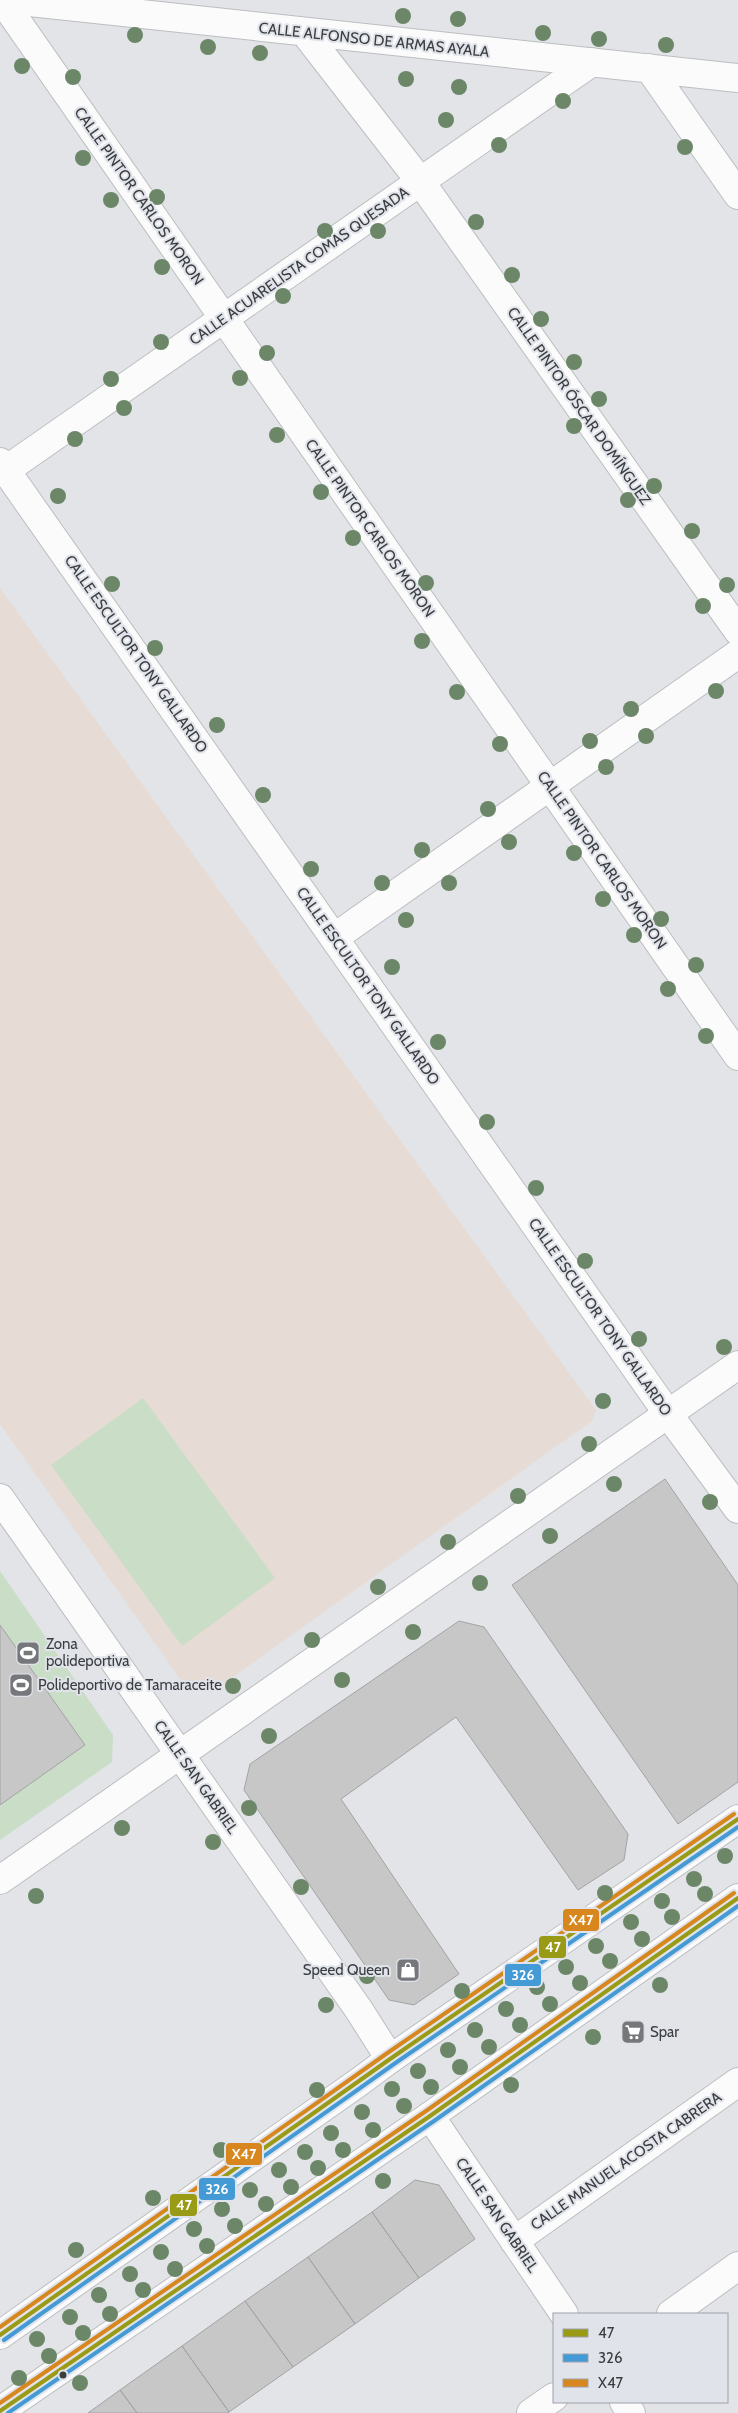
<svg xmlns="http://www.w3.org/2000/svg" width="738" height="2413" viewBox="0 0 738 2413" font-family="Cabin,sans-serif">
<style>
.education{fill:#e6dcd5}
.green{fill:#c9ddc7}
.building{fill:#c7c7c8;stroke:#a3a3a4}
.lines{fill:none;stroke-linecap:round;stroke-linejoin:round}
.street-casing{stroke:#bcbec0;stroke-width:30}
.secondary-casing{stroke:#bcbec0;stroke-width:30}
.street{stroke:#fbfbfc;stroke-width:28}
.secondary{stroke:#fbfbfc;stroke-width:28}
.bus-1-casing{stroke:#e0e3ea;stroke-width:8}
.bus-2-casing{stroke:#e0e3ea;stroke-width:8}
.bus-3-casing{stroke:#e0e3ea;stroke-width:8}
.bus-1{stroke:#999a16;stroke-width:4}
.bus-2{stroke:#449ad5;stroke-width:4}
.bus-3{stroke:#d7871d;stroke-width:4}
.tree{fill:#6b8768}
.bus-dot{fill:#3b3d3f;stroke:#e0e3ea;stroke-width:2}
.labels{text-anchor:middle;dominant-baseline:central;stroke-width:4;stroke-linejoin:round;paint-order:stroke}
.street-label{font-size:15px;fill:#3b3d3f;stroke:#e0e3ea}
.poi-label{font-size:15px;fill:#3b3d3f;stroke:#e0e3ea;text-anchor:start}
.line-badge{stroke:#e0e3ea;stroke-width:2}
.badge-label{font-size:14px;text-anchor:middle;font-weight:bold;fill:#fff}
</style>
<rect width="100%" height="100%" fill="#e2e4e8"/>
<!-- education -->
<path class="education" d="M0 588 596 1410 592 1421 212 1692 187 1689 0 1424Z"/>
<!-- green -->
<path class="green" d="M143 1398 275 1578 182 1646 51 1465Z
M0 1571 113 1735 112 1762 0 1840Z"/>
<!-- building -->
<path class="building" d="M665 1479 738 1585V1782L678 1824 512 1585Z
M459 1621 484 1627 628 1834 624 1860 578 1890 456 1717 341 1799 459 1974 414 2005 389 2000 244 1790 250 1764Z
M0 1625 85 1745 0 1805Z
M415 2180 439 2185 475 2239 419 2278 372 2212Z
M372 2212 419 2278 355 2324 308 2257Z
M308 2257 355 2324 293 2367 245 2301Z
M245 2301 293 2367 229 2412 182 2346Z
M182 2346 229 2412 228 2413H137L120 2390Z
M120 2390 137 2413H88Z"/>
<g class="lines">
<!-- street casing -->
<g class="street-casing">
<path id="street" d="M2 0 738 1056
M11 0 738 78
M305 33 420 181 738 631
M649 68 738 195
M0 462 668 1414 738 1509
M6 470 592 62
M335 937 738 654
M0 1498 359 2010 390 2059
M0 1880 738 1365
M430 2116 564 2314
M514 2241 738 2082
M671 2314 738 2266
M624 2402 631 2413
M531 2413 554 2397"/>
</g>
<!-- secondary casing -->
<g class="secondary-casing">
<path id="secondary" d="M0 2335 359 2082 390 2059 738 1819
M0 2411 430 2116 738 1898"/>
</g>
<!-- street -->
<use href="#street" class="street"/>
<!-- secondary -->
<use href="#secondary" class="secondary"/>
<!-- bus-1 casing -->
<g class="bus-1-casing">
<path id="bus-1" d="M0 2335 390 2059 738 1819
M0 2411 430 2116 738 1898"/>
</g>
<!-- bus-2 casing -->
<g class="bus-2-casing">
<path id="bus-2" d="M4 2340 394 2064 738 1827
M8 2413 434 2121 738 1906"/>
</g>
<!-- bus-3 casing -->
<g class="bus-3-casing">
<path id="bus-3" d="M0 2327 386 2054 734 1814
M0 2403 426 2111 734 1893"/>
</g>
<!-- bus-1 -->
<use href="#bus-1" class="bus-1"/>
<!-- bus-2 -->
<use href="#bus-2" class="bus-2"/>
<!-- bus-3 -->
<use href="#bus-3" class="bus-3"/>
</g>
<!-- trees -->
<g class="tree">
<circle cx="403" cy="16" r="8"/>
<circle cx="458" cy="19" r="8"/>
<circle cx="543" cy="33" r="8"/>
<circle cx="135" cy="35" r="8"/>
<circle cx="599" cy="39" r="8"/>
<circle cx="666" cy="45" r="8"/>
<circle cx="208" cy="47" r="8"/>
<circle cx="260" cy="53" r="8"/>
<circle cx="22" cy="66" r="8"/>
<circle cx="73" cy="77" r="8"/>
<circle cx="406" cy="79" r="8"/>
<circle cx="459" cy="87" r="8"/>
<circle cx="563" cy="101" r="8"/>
<circle cx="446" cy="120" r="8"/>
<circle cx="499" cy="145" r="8"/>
<circle cx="685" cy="147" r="8"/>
<circle cx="83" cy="158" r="8"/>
<circle cx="157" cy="197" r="8"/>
<circle cx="111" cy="200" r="8"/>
<circle cx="476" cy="222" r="8"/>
<circle cx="325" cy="231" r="8"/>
<circle cx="378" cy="231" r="8"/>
<circle cx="162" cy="267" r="8"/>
<circle cx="512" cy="275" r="8"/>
<circle cx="283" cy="296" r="8"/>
<circle cx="541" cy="319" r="8"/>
<circle cx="161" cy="342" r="8"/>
<circle cx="267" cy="353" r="8"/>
<circle cx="574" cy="362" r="8"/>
<circle cx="240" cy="378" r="8"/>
<circle cx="111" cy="379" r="8"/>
<circle cx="599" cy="399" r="8"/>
<circle cx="124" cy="408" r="8"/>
<circle cx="574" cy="426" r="8"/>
<circle cx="277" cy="435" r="8"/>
<circle cx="75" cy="439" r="8"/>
<circle cx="654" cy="486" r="8"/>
<circle cx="321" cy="492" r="8"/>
<circle cx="58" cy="496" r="8"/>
<circle cx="628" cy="500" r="8"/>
<circle cx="692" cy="531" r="8"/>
<circle cx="353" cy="538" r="8"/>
<circle cx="426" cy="583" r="8"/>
<circle cx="112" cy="584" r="8"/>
<circle cx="727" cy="585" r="8"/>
<circle cx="703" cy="606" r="8"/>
<circle cx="422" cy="641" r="8"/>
<circle cx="155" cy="648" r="8"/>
<circle cx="716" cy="691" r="8"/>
<circle cx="457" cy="692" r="8"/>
<circle cx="631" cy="709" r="8"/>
<circle cx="217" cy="725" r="8"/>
<circle cx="646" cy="736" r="8"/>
<circle cx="590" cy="741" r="8"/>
<circle cx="500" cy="744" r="8"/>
<circle cx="606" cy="767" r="8"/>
<circle cx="263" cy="795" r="8"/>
<circle cx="488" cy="809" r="8"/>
<circle cx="509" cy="842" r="8"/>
<circle cx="422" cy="850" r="8"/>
<circle cx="574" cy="853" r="8"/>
<circle cx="311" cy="869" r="8"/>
<circle cx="382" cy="883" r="8"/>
<circle cx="449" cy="883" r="8"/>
<circle cx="603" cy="899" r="8"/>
<circle cx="661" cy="919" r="8"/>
<circle cx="406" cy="920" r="8"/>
<circle cx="634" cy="935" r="8"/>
<circle cx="696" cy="965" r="8"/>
<circle cx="392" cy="967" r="8"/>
<circle cx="668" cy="989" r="8"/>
<circle cx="706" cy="1036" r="8"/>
<circle cx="438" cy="1042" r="8"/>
<circle cx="487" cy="1122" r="8"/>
<circle cx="536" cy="1188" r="8"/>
<circle cx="585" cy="1261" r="8"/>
<circle cx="639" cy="1339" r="8"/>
<circle cx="724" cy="1347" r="8"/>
<circle cx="603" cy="1401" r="8"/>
<circle cx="589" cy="1444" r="8"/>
<circle cx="614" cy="1484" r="8"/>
<circle cx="518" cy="1496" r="8"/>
<circle cx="710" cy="1502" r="8"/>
<circle cx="550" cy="1536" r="8"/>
<circle cx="448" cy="1542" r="8"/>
<circle cx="480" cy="1583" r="8"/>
<circle cx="378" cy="1587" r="8"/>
<circle cx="413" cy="1632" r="8"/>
<circle cx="312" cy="1640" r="8"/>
<circle cx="342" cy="1680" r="8"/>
<circle cx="233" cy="1686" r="8"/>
<circle cx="269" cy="1736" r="8"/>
<circle cx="249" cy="1808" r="8"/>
<circle cx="122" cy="1828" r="8"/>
<circle cx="213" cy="1842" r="8"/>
<circle cx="725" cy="1856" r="8"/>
<circle cx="694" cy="1879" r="8"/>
<circle cx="301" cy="1887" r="8"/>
<circle cx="605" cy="1893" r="8"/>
<circle cx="705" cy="1894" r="8"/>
<circle cx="36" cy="1896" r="8"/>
<circle cx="662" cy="1901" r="8"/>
<circle cx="672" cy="1917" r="8"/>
<circle cx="631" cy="1922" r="8"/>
<circle cx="642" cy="1939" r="8"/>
<circle cx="596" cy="1946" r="8"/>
<circle cx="610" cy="1961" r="8"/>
<circle cx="566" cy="1967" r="8"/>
<circle cx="367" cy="1976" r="8"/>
<circle cx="580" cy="1983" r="8"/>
<circle cx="660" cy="1985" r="8"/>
<circle cx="537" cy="1987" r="8"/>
<circle cx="462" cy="1991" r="8"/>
<circle cx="550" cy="2004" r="8"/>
<circle cx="326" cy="2005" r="8"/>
<circle cx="506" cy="2009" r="8"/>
<circle cx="520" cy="2025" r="8"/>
<circle cx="475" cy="2030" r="8"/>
<circle cx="593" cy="2037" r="8"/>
<circle cx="489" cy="2047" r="8"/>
<circle cx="448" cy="2050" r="8"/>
<circle cx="460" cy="2067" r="8"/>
<circle cx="418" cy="2071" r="8"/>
<circle cx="511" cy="2085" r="8"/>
<circle cx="431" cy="2087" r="8"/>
<circle cx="392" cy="2089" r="8"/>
<circle cx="317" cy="2090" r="8"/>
<circle cx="404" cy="2106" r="8"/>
<circle cx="362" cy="2112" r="8"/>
<circle cx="373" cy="2130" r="8"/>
<circle cx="331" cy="2133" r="8"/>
<circle cx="221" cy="2150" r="8"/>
<circle cx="343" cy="2150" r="8"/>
<circle cx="305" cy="2152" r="8"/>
<circle cx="318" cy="2168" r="8"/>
<circle cx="279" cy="2170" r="8"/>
<circle cx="383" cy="2181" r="8"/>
<circle cx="291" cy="2187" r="8"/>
<circle cx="250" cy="2190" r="8"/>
<circle cx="153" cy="2198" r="8"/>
<circle cx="266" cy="2204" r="8"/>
<circle cx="222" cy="2209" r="8"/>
<circle cx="235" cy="2226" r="8"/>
<circle cx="194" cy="2229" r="8"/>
<circle cx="207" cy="2246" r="8"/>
<circle cx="76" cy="2250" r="8"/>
<circle cx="161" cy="2252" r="8"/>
<circle cx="175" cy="2269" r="8"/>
<circle cx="130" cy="2274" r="8"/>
<circle cx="143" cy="2290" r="8"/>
<circle cx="99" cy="2295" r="8"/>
<circle cx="110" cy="2314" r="8"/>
<circle cx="70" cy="2317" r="8"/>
<circle cx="83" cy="2333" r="8"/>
<circle cx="37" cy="2339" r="8"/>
<circle cx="49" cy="2356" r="8"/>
<circle cx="19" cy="2378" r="8"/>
<circle cx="80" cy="2383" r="8"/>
</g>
<!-- icons -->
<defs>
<g id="stadium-square" transform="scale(1.25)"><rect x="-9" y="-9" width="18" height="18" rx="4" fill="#75777a" stroke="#e0e3ea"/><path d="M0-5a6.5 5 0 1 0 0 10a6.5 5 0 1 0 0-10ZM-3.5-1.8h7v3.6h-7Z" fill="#fff"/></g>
<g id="shop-square" transform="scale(1.25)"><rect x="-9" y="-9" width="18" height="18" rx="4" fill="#75777a" stroke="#e0e3ea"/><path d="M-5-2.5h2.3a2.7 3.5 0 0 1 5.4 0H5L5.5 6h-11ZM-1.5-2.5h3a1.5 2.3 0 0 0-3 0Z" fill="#fff"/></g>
<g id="supermarket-square" transform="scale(1.25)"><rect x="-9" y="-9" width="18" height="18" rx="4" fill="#75777a" stroke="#e0e3ea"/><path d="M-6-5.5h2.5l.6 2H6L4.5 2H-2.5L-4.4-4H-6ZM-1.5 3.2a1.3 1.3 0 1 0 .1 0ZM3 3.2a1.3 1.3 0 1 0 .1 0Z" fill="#fff"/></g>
</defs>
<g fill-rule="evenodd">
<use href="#stadium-square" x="28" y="1653"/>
<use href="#stadium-square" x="21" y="1685"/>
<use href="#shop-square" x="408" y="1970"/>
<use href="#supermarket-square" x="633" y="2032"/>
</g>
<!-- markers -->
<circle class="bus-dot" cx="63" cy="2375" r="4.5"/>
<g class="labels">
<!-- street labels -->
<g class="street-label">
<text transform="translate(374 40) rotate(6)">CALLE ALFONSO DE ARMAS AYALA</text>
<text transform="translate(139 196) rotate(55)">CALLE PINTOR CARLOS MORON</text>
<text transform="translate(299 266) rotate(-35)">CALLE ACUARELISTA COMAS QUESADA</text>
<text transform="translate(579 406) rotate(55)">CALLE PINTOR ÓSCAR DOMÍNGUEZ</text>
<text transform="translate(370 528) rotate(55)">CALLE PINTOR CARLOS MORON</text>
<text transform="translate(136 654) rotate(55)">CALLE ESCULTOR TONY GALLARDO</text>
<text transform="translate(602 860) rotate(55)">CALLE PINTOR CARLOS MORON</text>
<text transform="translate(368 986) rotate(55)">CALLE ESCULTOR TONY GALLARDO</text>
<text transform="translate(600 1317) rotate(55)">CALLE ESCULTOR TONY GALLARDO</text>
<text transform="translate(196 1777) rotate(55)">CALLE SAN GABRIEL</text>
<text transform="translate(626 2161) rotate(-35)">CALLE MANUEL ACOSTA CABRERA</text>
<text transform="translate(497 2215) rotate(56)">CALLE SAN GABRIEL</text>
</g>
<!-- poi labels -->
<g class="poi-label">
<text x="46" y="1644">Zona<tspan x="46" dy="17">polideportiva</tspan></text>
<text x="38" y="1685">Polideportivo de Tamaraceite</text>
<text x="390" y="1970" text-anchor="end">Speed Queen</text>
<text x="650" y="2032">Spar</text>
</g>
</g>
<g class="line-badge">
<rect x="562" y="1908" width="38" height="24" rx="5" fill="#d7871d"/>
<rect x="538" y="1935" width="29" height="24" rx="5" fill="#999a16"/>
<rect x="504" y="1963" width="38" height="24" rx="5" fill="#449ad5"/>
<rect x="225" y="2142" width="38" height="24" rx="5" fill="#d7871d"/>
<rect x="198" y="2177" width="38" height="24" rx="5" fill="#449ad5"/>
<rect x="169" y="2193" width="29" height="24" rx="5" fill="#999a16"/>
</g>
<g class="badge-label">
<text x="581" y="1925">X47</text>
<text x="553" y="1952">47</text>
<text x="523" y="1980">326</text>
<text x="244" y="2159">X47</text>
<text x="217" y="2194">326</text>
<text x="184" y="2210">47</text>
</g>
<!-- legend -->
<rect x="553" y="2313" width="175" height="90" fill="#e0e3ea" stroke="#9ea1a6"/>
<rect x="563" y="2329" width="25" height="8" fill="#999a16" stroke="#9ea1a6"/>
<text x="598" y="2338" font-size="15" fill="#3b3d3f">47</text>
<rect x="563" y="2354" width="25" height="8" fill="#449ad5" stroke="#9ea1a6"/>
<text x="598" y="2363" font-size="15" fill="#3b3d3f">326</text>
<rect x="563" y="2379" width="25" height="8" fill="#d7871d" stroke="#9ea1a6"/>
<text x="598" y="2388" font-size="15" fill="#3b3d3f">X47</text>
</svg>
